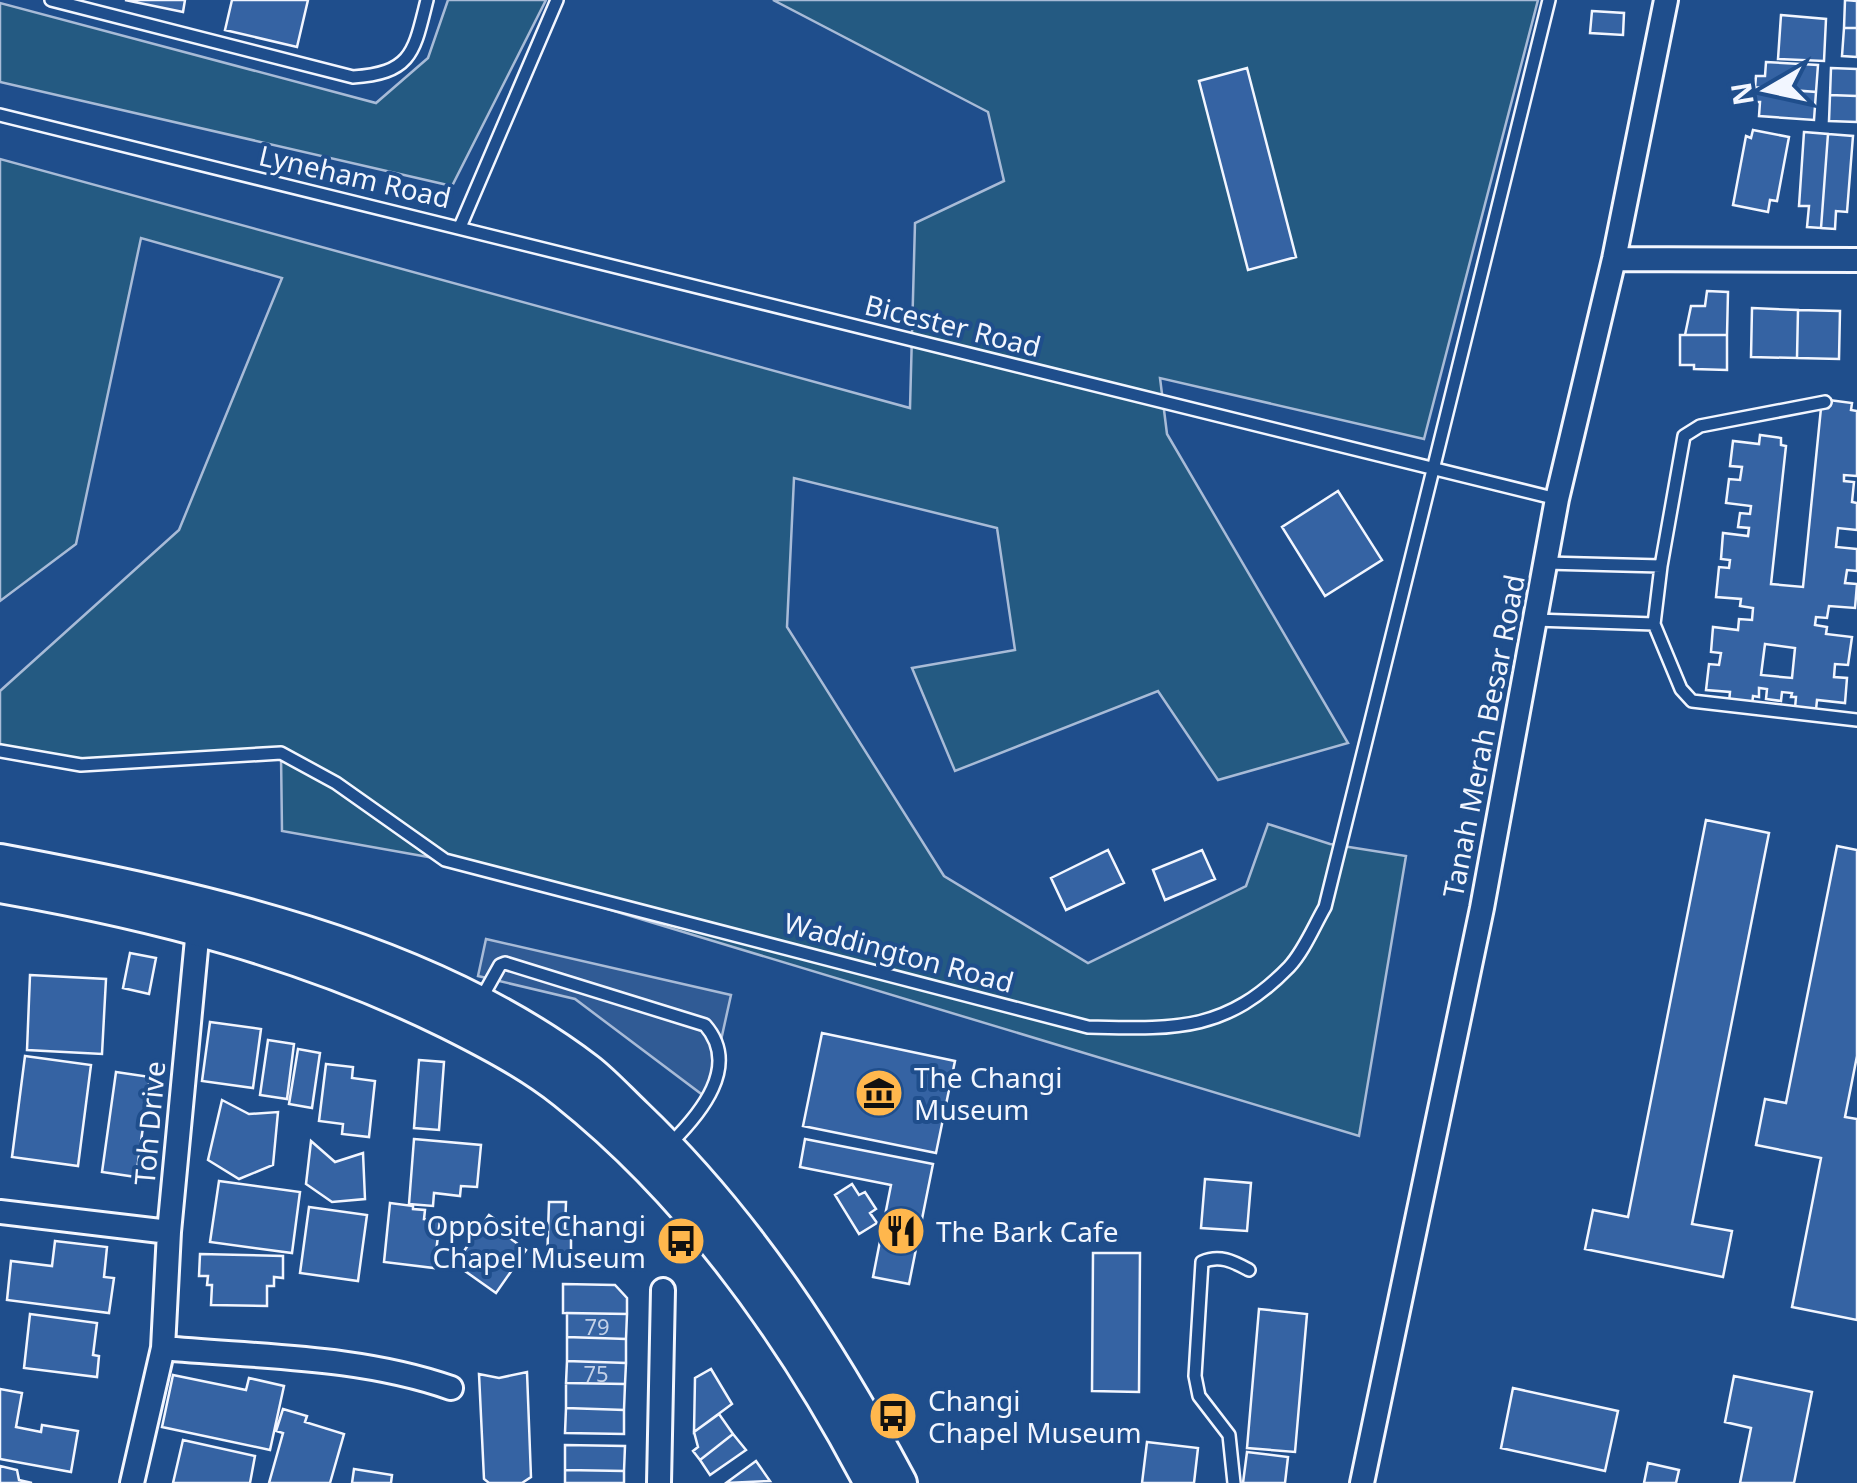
<svg xmlns="http://www.w3.org/2000/svg" width="1857" height="1483" viewBox="0 0 1857 1483" font-family="'Noto Sans',sans-serif">
<style>
.green{fill:#245a82;stroke:#a8bbd7;stroke-width:2.5}
.parking{fill:#305b95;stroke:#a8bbd7;stroke-width:2.5}
.building{fill:#3563a3;stroke:#f2f6ff;stroke-width:2.5;fill-rule:evenodd}
.lines{fill:none;stroke-linecap:round;stroke-linejoin:round}
.lane-casing{stroke:#f2f6ff;stroke-width:16}
.street-casing{stroke:#f2f6ff;stroke-width:28}
.secondary-casing{stroke:#f2f6ff;stroke-width:38}
.lane{stroke:#1f4e8c;stroke-width:11}
.street{stroke:#1f4e8c;stroke-width:22}
.secondary{stroke:#1f4e8c;stroke-width:32}
.labels{text-anchor:middle;dominant-baseline:central;stroke-width:8;stroke-linejoin:round;paint-order:stroke}
.number-label{font-size:22px;fill:#c3d1e8}
.street-label{font-size:28px;fill:#f2f6ff;stroke:#1f4e8c}
.poi-label{font-size:28px;fill:#f2f6ff;stroke:#1f4e8c;text-anchor:start}
</style>
<rect width="100%" height="100%" fill="#1f4e8c"/>
<!-- green -->
<path class="green" d="M448 0H546L452 186 0 82V3L376 103 428 58Z
M773 0H1538L1424 439 1160 378 1167 434 1348 743 1218 780 1158 691 955 771 912 668 1015 650 997 528 794 478 787 627 944 876 1088 963 1246 886 1268 824 1330 844 1406 856 1359 1136 445 860 282 831 281 754 81 765 0 751V691L179 530 282 278 141 238 76 544 0 601V159L910 408 915 223 1004 181 988 112Z"/>
<!-- parking -->
<path class="parking" d="M486 939 731 995 708 1099 575 999 478 976Z"/>
<!-- building -->
<path class="building" d="M125 0H185L183 12Z
M232 0H308L297 47 225 30Z
M1845 0 1857 1V28H1844Z
M1592 11 1624 13 1623 35 1590 33Z
M1781 15 1826 19 1824 61 1778 59Z
M1844 28H1857V57L1842 56Z
M1766 62 1818 65 1816 92 1755 88 1756 76H1765Z
M1247 68 1296 257 1248 270 1199 81Z
M1831 68 1857 69V96L1830 95Z
M1752 87 1816 92 1814 120 1759 116 1760 102H1751Z
M1830 95 1857 96V122L1829 121Z
M1753 130 1789 137 1777 201 1770 200 1768 212 1733 205 1746 136 1751 138Z
M1804 132 1828 134 1821 228 1807 227 1809 206H1799Z
M1828 134 1853 136 1847 212 1836 211 1835 229 1821 228Z
M1707 291 1728 292 1727 335H1685L1691 306H1705Z
M1752 308 1798 310 1797 358 1751 357Z
M1798 310 1840 311 1839 359 1797 358Z
M1680 335H1727V370L1694 369V365H1680Z
M1829 400 1852 403 1851 410 1857 411V476L1844 475V481L1854 482 1852 502 1857 503V530L1838 528 1836 547 1857 549V571L1847 570 1845 583 1857 584 1855 608 1829 606 1827 618 1816 617 1815 625 1827 627 1826 634 1852 637 1848 665 1835 664 1834 677 1847 678 1845 703 1817 700 1816 710 1795 708 1796 697H1791L1792 693 1782 692 1781 701 1766 699 1767 689 1759 688V697L1753 696 1752 705 1729 702 1730 692 1706 690 1709 664 1719 665 1721 653 1711 652 1713 627 1738 630 1739 619 1752 620 1753 608 1740 606 1741 599 1716 597 1719 567 1729 568 1730 560 1721 559 1723 533 1748 536 1749 528 1738 527 1740 513 1750 514 1751 506 1726 503 1729 479 1740 480 1742 467 1730 466 1733 441 1759 444 1760 435 1781 438V445L1786 446 1771 584 1803 587 1821 408H1828ZM1765 644 1795 648 1792 678 1761 675Z
M1338 491 1382 560 1325 596 1282 527Z
M1706 820 1769 833 1692 1224 1732 1231 1723 1277 1585 1249 1593 1210 1628 1217Z
M1837 846 1857 850V1056L1845 1117 1857 1119V1320L1792 1307 1821 1158 1756 1145 1765 1099 1786 1103Z
M1108 850 1124 883 1066 910 1051 878Z
M1202 850 1215 879 1165 900 1153 870Z
M130 953 156 958 149 994 123 988Z
M30 975 106 979 102 1054 27 1050Z
M210 1022 261 1029 253 1088 202 1081Z
M822 1033 955 1061 936 1153 803 1126Z
M268 1040 294 1044 287 1099 260 1095Z
M298 1049 320 1053 312 1108 289 1104Z
M25 1056 91 1065 78 1166 12 1157Z
M419 1060 444 1062 439 1130 414 1128Z
M326 1064 353 1067 352 1078 375 1081 369 1137 342 1134 343 1124 319 1121Z
M116 1072 150 1077 136 1177 102 1172Z
M222 1100 249 1114 278 1112 273 1165 239 1179 208 1160Z
M414 1139 481 1145 477 1187 461 1186 460 1196 434 1193 433 1206 409 1204Z
M805 1139 933 1164 909 1284 873 1277 891 1185 800 1167Z
M311 1141 335 1162 363 1153 365 1199 332 1202 306 1184Z
M1205 1179 1251 1183 1247 1231 1201 1228Z
M219 1181 300 1192 292 1253 210 1242Z
M852 1184 859 1195 865 1192 876 1209 870 1213 877 1223 859 1234 835 1195Z
M549 1202H566L565 1230 571 1231V1265L547 1264Z
M390 1203 413 1206V1209L425 1210 424 1219 440 1220 434 1268 384 1262Z
M309 1207 367 1215 358 1281 300 1273Z
M489 1215 507 1228 503 1233 526 1250 496 1293 455 1264Z
M55 1241 107 1247 104 1277 114 1278 109 1313 7 1300 11 1261 52 1266Z
M1093 1253H1140L1139 1392 1092 1391Z
M200 1254 283 1256V1278L274 1277V1286H267V1306L211 1305 212 1285H207L208 1276H199Z
M563 1284 615 1285 627 1298V1314L563 1313Z
M1259 1309 1307 1314 1295 1452 1247 1448Z
M567 1313 627 1314 626 1339 567 1337Z
M30 1314 97 1323 93 1355 99 1356 97 1377 24 1368Z
M567 1337 626 1339V1363L567 1361Z
M567 1361 626 1363 625 1384 566 1383Z
M711 1369 732 1404 694 1432 695 1378Z
M527 1372 531 1477 522 1483H489L484 1479 479 1374 499 1378Z
M173 1375 246 1390 249 1378 284 1386 270 1450 162 1427Z
M1734 1376 1812 1392 1794 1483H1740L1751 1428 1725 1422Z
M566 1383 625 1384 624 1410 566 1408Z
M1513 1388 1618 1411 1605 1471 1501 1448Z
M0 1389 22 1393 16 1427 41 1432 42 1425 78 1431 71 1472 0 1459Z
M566 1408 624 1410V1434L565 1433Z
M283 1409 307 1416 305 1422 344 1434 330 1483H269L283 1433 276 1431Z
M719 1414 733 1434 700 1460 693 1451 698 1447 694 1432Z
M733 1434 746 1450 710 1475 700 1460Z
M183 1440 255 1456 250 1483H173Z
M1147 1442 1198 1448 1194 1483H1142Z
M565 1445 625 1446 624 1471 565 1470Z
M1247 1452 1288 1457 1285 1483H1243Z
M756 1461 770 1481 726 1483Z
M1648 1463 1679 1470 1676 1483H1644Z
M0 1466 17 1470 19 1480 32 1483H0Z
M354 1469 392 1475 391 1483H352Z
M565 1470 624 1471V1483H565Z"/>
<g class="lines">
<!-- lane casing -->
<g class="lane-casing">
<path id="lane" d="M51 0 353 77C413 73 414 51 427 0
M0 115 1557 499
M460 227 557 0
M1825 402 1700 426 1684 436 1661 566 1654 624 1681 689 1692 701 1857 720
M1546 563 1661 566
M1535 620 1654 624
M0 751 81 765 281 753 336 783 445 860 1088 1027C1173 1029 1225 1033 1289 967 1304 951 1314 926 1325 907L1549 0
M481 999 500 965 505 963 705 1025C741 1066 700 1114 671 1143
M1234 1483 1229 1435 1199 1396 1195 1376 1202 1262C1220 1254 1234 1262 1249 1270"/>
</g>
<!-- street casing -->
<g class="street-casing">
<path id="street" d="M1614 259 1857 260
M0 1212 169 1232
M163 1348C259 1357 360 1356 451 1388
M132 1483 163 1348 169 1232 199 918
M659 1483 663 1290
M1362 1483 1482 908 1557 499 1614 259 1666 0"/>
</g>
<!-- secondary casing -->
<g class="secondary-casing">
<path id="secondary" d="M0 861C197 898 424 946 587 1070 604 1083 620 1101 636 1116 747 1222 828 1349 900 1483
M0 886C154 913 307 952 448 1022 488 1042 530 1064 565 1092 694 1195 795 1338 871 1483"/>
</g>
<!-- lane -->
<use href="#lane" class="lane"/>
<!-- street -->
<use href="#street" class="street"/>
<!-- secondary -->
<use href="#secondary" class="secondary"/>
</g>
<!-- icons -->
<defs>
<g id="museum-disc" transform="scale(2.5)"><circle r="9.5" fill="#ffb74d" stroke="#1f4e8c"/><path d="M0-6L6-3V-2H-6V-3ZM-5-1h2V3h-2ZM-1-1h2V3h-2ZM3-1h2V3H3ZM-6 4H6V6H-6Z" fill="#111"/></g>
<g id="restaurant-disc" transform="scale(2.5)"><circle r="9.5" fill="#ffb74d" stroke="#1f4e8c"/><path d="M-5-6h1v4h1v-4h1v4h1v-4h1v5L-1.5 .5V6h-2V.5L-5-1ZM5-6V6H3V1.5H1.5Q1.5-4 5-6Z" fill="#111"/></g>
<g id="bus-disc" transform="scale(2.5)"><circle r="9.5" fill="#ffb74d" stroke="#1f4e8c"/><path d="M-5-6H5V4H4V6H2V4H-2V6H-4V4H-5ZM-3.5-4V0h7V-4ZM-3.5 1.2v1.5H-2V1.2ZM2 1.2v1.5H3.5V1.2Z" fill="#111"/></g>
</defs>
<g fill-rule="evenodd">
<use href="#museum-disc" x="879" y="1093"/>
<use href="#restaurant-disc" x="901" y="1231"/>
<use href="#bus-disc" x="681" y="1241"/>
<use href="#bus-disc" x="893" y="1416"/>
</g>
<g class="labels">
<!-- number labels -->
<g class="number-label">
<text x="597" y="1326">79</text>
<text x="596" y="1373">75</text>
</g>
<!-- street labels -->
<g class="street-label">
<text transform="translate(355 176) rotate(13)">Lyneham Road</text>
<text transform="translate(953 325) rotate(14)">Bicester Road</text>
<text transform="translate(1483 736) rotate(-79)">Tanah Merah Besar Road</text>
<text transform="translate(899 952) rotate(15)">Waddington Road</text>
<text transform="translate(149 1123) rotate(-85)">Toh Drive</text>
</g>
<!-- poi labels -->
<g class="poi-label">
<text x="914" y="1077">The Changi<tspan x="914" dy="32">Museum</tspan></text>
<text x="646" y="1225" text-anchor="end">Opposite Changi<tspan x="646" dy="32">Chapel Museum</tspan></text>
<text x="936" y="1231">The Bark Cafe</text>
<text x="928" y="1400">Changi<tspan x="928" dy="32">Chapel Museum</tspan></text>
</g>
</g>
<!-- north arrow -->
<g transform="translate(1767 90) rotate(261)" stroke="#1f4e8c" stroke-width="8" paint-order="stroke">
<path d="M0-8L18 38L0 25L-18 38Z" fill="#f2f6ff"/>
<text y="-15" font-size="28" font-weight="bold" text-anchor="middle" fill="#f2f6ff">N</text>
</g>
</svg>
